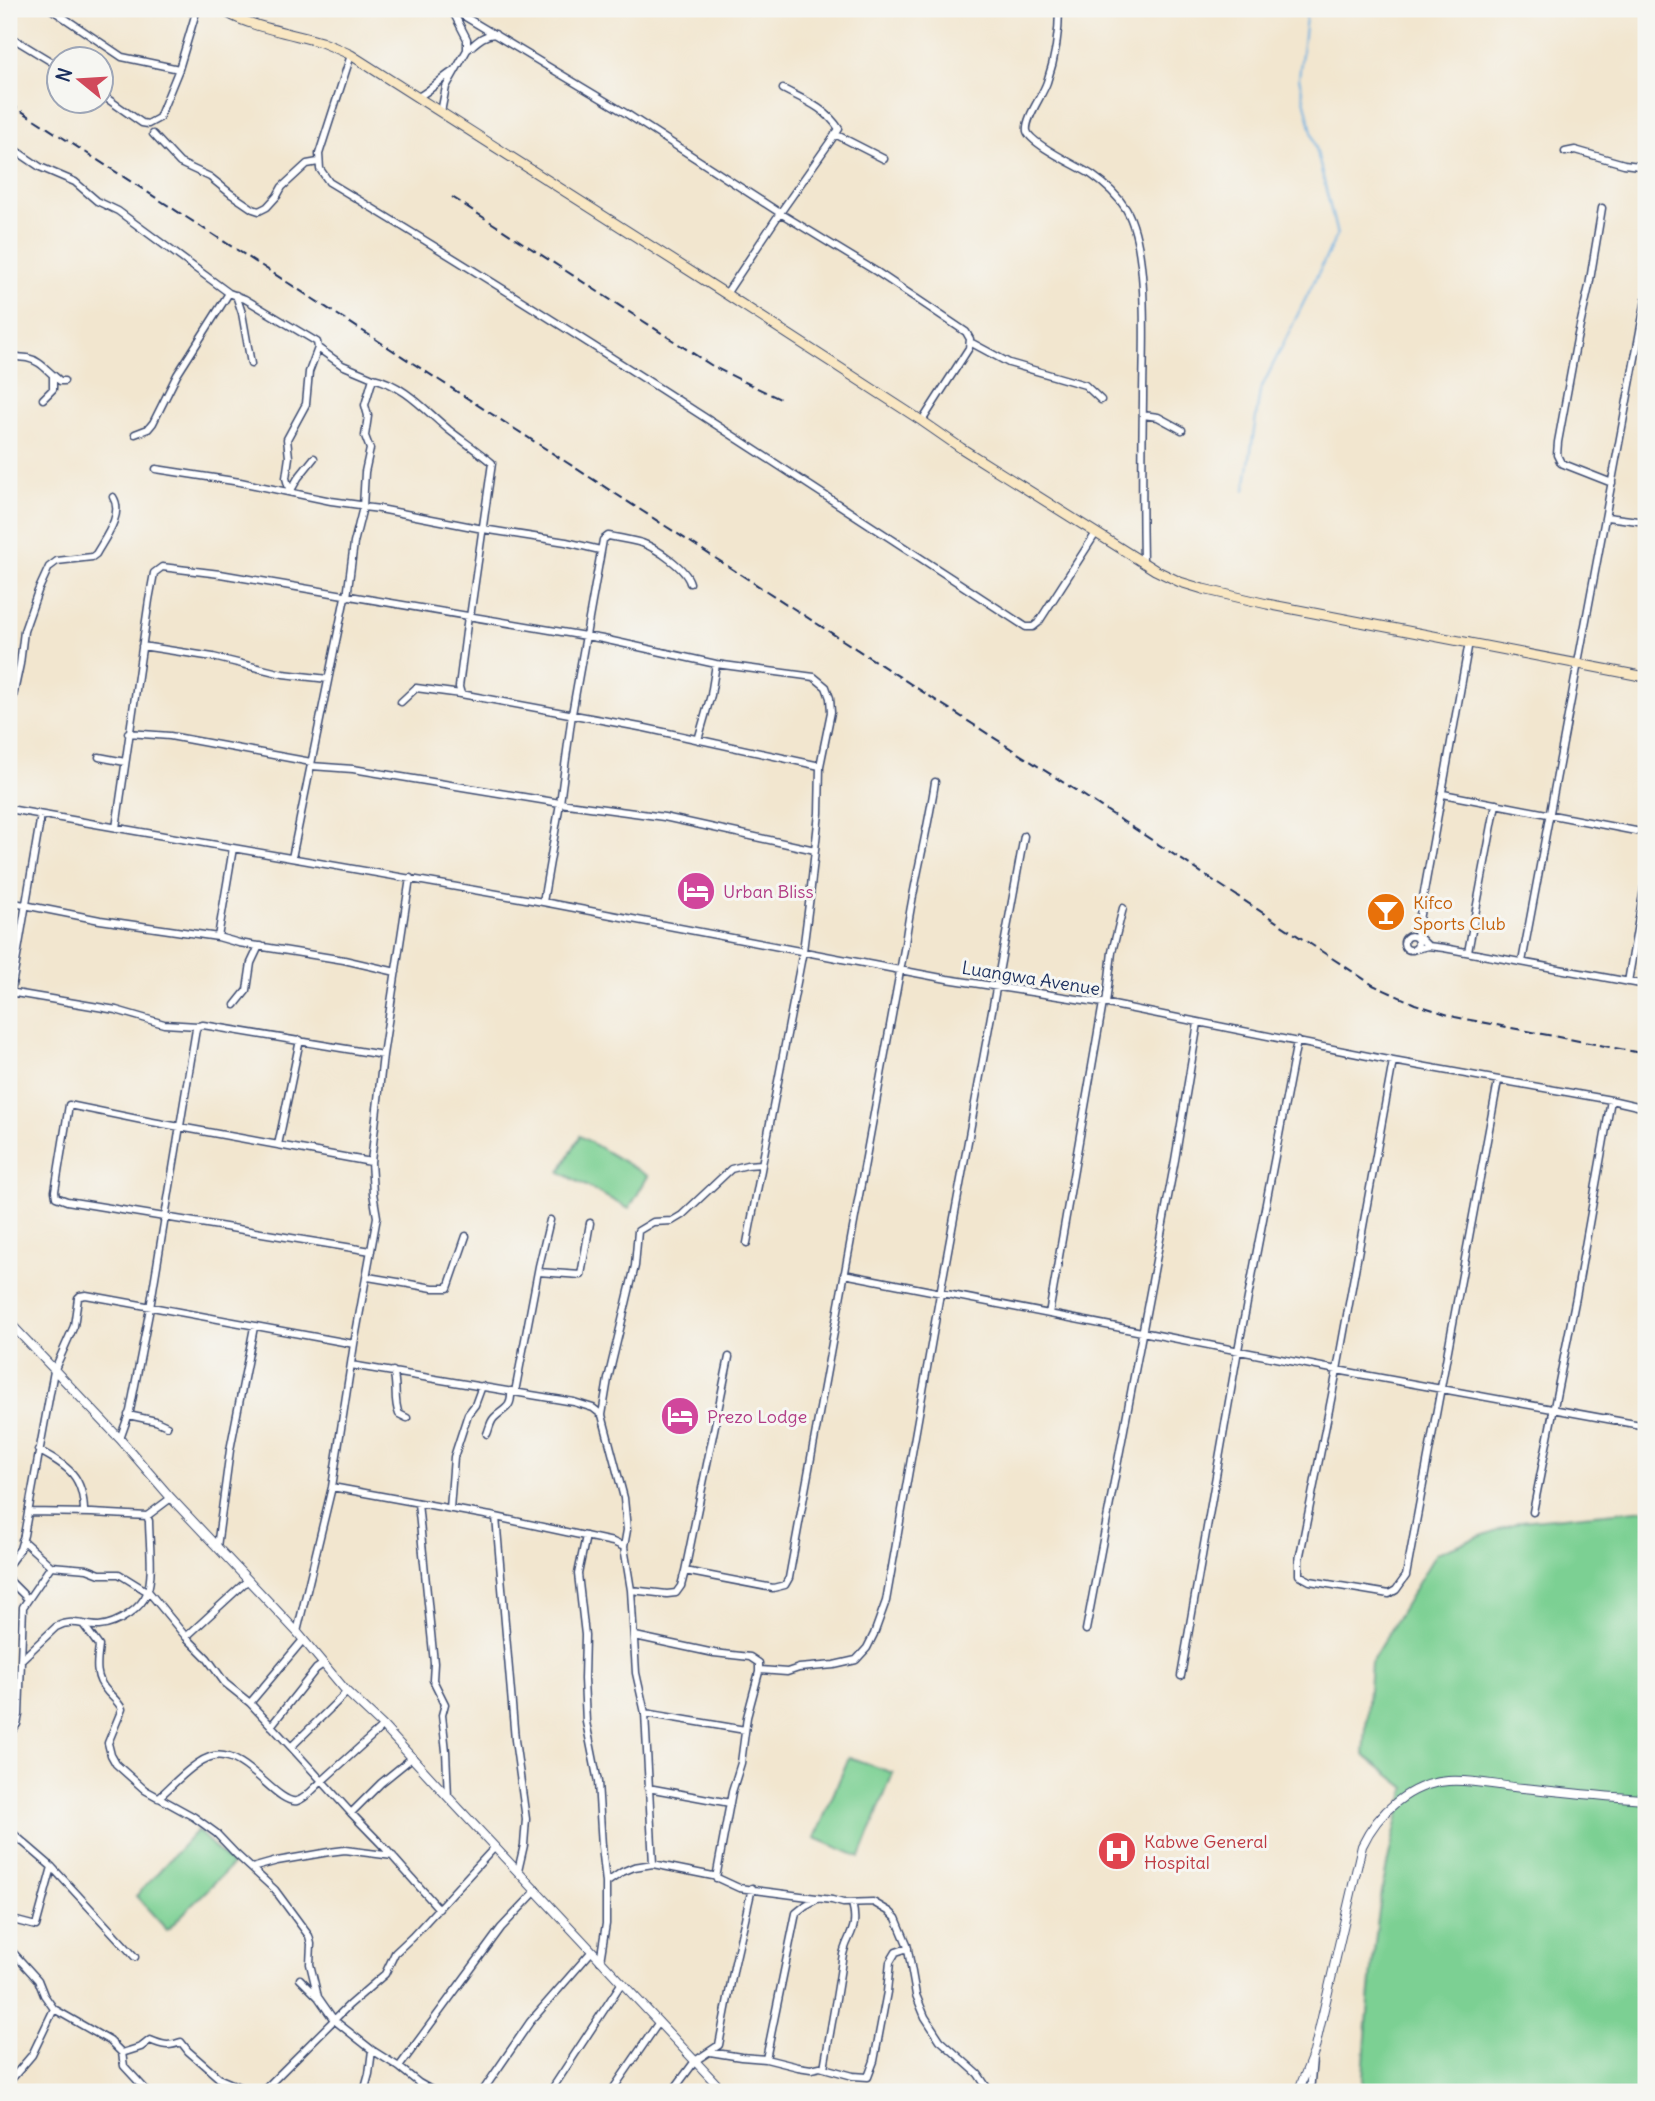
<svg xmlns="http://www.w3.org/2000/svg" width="1655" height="2101" viewBox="0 0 1655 2101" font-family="Delius,sans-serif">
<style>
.green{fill:#7bd093;stroke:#4b8078;stroke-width:2}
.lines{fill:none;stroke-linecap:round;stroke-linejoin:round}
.stream{stroke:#6baee0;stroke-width:2}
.minor-casing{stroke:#3b4a6f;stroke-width:9}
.tertiary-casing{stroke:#3b4a6f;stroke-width:10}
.secondary-casing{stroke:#3b4a6f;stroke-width:11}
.minor{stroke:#fff;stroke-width:6}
.tertiary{stroke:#fff;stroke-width:8}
.secondary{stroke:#f9e7c3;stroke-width:9}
.rail{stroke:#1b2f5e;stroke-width:2;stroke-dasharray:10 5;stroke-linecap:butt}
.labels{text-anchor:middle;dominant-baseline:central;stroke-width:6;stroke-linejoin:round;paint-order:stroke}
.hotel-label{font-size:18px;fill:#b23c85;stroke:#f6f6f2;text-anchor:start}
.food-label{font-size:18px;fill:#c56008;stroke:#f6f6f2;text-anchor:start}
.street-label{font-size:18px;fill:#1b2f5e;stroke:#f6f6f2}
.health-label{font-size:18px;fill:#be3a42;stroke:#f6f6f2;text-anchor:start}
</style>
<rect width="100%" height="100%" fill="#f6f6f2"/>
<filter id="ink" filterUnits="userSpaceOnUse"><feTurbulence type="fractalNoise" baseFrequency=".0143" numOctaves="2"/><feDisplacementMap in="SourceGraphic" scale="14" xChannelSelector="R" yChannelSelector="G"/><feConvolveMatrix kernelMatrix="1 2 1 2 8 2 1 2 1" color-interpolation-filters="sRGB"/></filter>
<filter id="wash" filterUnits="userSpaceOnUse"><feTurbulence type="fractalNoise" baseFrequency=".00686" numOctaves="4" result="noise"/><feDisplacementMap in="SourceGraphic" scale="28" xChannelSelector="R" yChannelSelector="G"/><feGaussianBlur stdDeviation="1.57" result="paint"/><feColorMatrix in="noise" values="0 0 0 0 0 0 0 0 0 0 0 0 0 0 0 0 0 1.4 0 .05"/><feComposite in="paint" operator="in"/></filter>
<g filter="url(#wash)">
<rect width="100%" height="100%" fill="#f2e6cf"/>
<!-- green -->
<path class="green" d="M580 1136 648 1176 629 1209 560 1172Z
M1646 1509V2092H1362C1366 2031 1371 1970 1379 1910 1385 1869 1395 1828 1406 1788L1364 1755 1371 1662 1436 1553 1521 1521Z
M849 1757 893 1773 860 1857 815 1838Z
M197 1830 232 1865 167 1930 136 1896Z"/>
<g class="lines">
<!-- stream -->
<path class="stream" d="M1245 490 1260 391 1337 235 1299 78 1307 9"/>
</g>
</g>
<g filter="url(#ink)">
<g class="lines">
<!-- minor casing -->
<g class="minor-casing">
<path id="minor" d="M51 9 122 57 179 69
M184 9 195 13
M452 9 627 114 780 213 839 129C826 108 804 100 783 89
M624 9 627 10
M1059 9C1059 33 1055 59 1047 82 1043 95 1025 118 1027 131 1030 144 1080 167 1092 175 1105 184 1118 196 1126 209 1150 250 1143 350 1143 398 1142 453 1142 508 1143 563
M9 10 10 9
M9 36 60 67
M467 50C476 43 482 35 495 34
M351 55 319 154 320 169 329 182C565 324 795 476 1026 627H1033L1038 623 1096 533
M102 95 142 123 148 124 159 118 179 69 197 9
M418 97C432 90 441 78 455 70
M441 112 446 87 467 50V39L452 10
M153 134 180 163 210 177 231 194 253 209 259 211 267 207 277 196 282 187 307 164 318 162
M835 134 884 159
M9 146 40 167 75 182 97 201 118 211 229 293 245 299 317 342 318 348 309 372 306 404 287 439 289 457 286 478 290 492 298 478 314 458
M1565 152 1575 150 1624 164 1646 167
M1602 208 1589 286 1577 339 1558 442 1557 455 1561 463 1612 483
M726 294 780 213 877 272 966 332 970 339 969 348 922 421
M236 295 242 313 251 364
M970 342 1009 363 1085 385 1101 400
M318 348 342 365 373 378 365 405 368 416 365 436 370 449 365 472 363 507 354 543 347 597
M9 354C16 358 19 357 27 358 38 360 45 368 53 375V389L43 399
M53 375 60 381H64
M373 378C404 385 425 410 449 430 463 441 478 451 492 463L470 617
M1143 415 1158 417 1182 430
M135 434 148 429 153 423 177 375 229 293
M156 469 240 482 331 501 360 505 363 507 380 509 483 529 566 542 600 550
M1607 517 1646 522
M468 616 459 687 461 694 645 728 820 766
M142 646 213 657 283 674 328 679
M401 702 416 688 461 694
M9 716 20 664 24 631 38 591 49 567 57 561 92 557 96 554C105 538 124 514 113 497
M128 733 170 736 311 762
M698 740 711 695 716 664
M99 757 125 762
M311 766 353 769 560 803 664 817 815 850
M1443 794 1646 833
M9 809 543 902 947 979 1103 1003 1393 1061 1611 1100 1646 1108
M116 828 149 600 154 573 162 567 220 574 603 639 716 664 814 677 826 687 830 698 831 712 820 766 819 813 810 896 803 951 747 1243
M292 858 345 597
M9 902 100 920 218 937 239 943 344 960 396 972
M543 902 560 803 572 714 603 540 608 536C619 538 631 540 642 543 656 548 686 568 690 583
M1404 943a7 7 0 1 1 14 0a7 7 0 1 1-14 0Z
M218 937 233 848
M1428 946 1419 937 1417 931 1469 642
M1416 949 1428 946 1444 948 1646 985
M1468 952 1496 804
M1522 962 1646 299
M1628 982 1646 877
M9 992 116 1010 164 1024 198 1026
M9 997 11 992 41 815
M1106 1004 1112 952 1123 908
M235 1005 247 990 251 963 259 946H261
M1393 1061 1337 1370 1299 1560V1575L1310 1581 1389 1594 1396 1590 1406 1576 1498 1081
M278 1145 300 1040
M371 1251 67 1201 56 1197 55 1191 69 1105 147 1121 371 1162
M538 1272 581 1275 590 1223
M844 1274 1337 1370 1646 1426
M368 1277 433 1288H448L466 1236
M1049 1314 1103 1003
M729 1357 685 1571 773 1588 785 1585 789 1578 905 944C912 889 927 836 935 782
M351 1365 574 1402 593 1408 602 1415 624 1498 627 1530 624 1547
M393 1371C398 1385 393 1400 399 1414L407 1418
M515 1392 539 1266 550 1220
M128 1415 156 1421 167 1426
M602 1415 608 1379 635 1266 638 1231 653 1222 672 1221 682 1215 731 1169 747 1165 762 1164
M487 1434C489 1430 490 1422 494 1418 504 1408 512 1409 511 1391
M120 1439 130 1411 150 1308 196 1029 198 1026 203 1025 383 1055
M38 1450C68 1466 84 1476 84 1513
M332 1487 496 1517 515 1740 526 1819 524 1845 518 1871
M418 1503 434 1663 433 1680 445 1704 442 1715 446 1751 448 1797
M450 1509 454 1457 468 1414 475 1405 482 1386
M28 1512 92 1513 147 1516 171 1498
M1533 1512 1576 1297 1611 1100
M496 1517 613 1542 624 1547 631 1590 636 1673 645 1713 653 1864
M586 1536 578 1574 585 1635 584 1679 586 1722 598 1782 602 1846 606 1883V1924L600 1961
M217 1547 230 1450 254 1327
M9 1564 20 1549 24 1535 54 1371 74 1326 78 1298 80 1296 86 1295 354 1344
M51 1566 87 1569 100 1574H119L148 1592
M9 1580 28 1599
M631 1590 667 1594 676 1593 681 1586 685 1571
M148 1591 186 1637 207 1658 225 1683 250 1703 291 1747 347 1692
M83 1624 99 1646C97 1662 94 1677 107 1691 112 1697 118 1701 122 1709L108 1743 111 1755 116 1764 145 1790 194 1817 216 1833 236 1854 275 1890 309 1936 311 1944 310 1964 318 1997
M1086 1630 1175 1160 1198 1023
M297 1632 332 1487 354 1344 377 1217 373 1193 371 1162 383 1055 410 878
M635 1636 714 1653 750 1657 759 1663V1672L747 1717 741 1763 732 1792 716 1878
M186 1637 248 1580
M21 1660 56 1627C73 1618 82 1626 99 1626 111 1625 119 1621 129 1614 136 1609 144 1601 147 1593 154 1575 149 1541 149 1521L147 1516
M760 1670 787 1672 799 1668 834 1665 856 1660 867 1648 874 1634 886 1601 940 1294 1024 836
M1181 1676 1238 1350 1297 1041
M250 1703 303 1640
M645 1713 745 1730
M271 1726 316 1669 323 1664
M9 1735 17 1724 19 1715 23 1607 51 1566 22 1540
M291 1747 322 1781 383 1726
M648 1788 730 1803
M158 1798C172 1786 196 1759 214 1756 246 1750 277 1805 297 1801 306 1799 316 1786 322 1781L351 1813 381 1783 413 1757
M351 1813 385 1848 439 1909
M9 1830 52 1867 135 1957
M9 1839 10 1852 9 1855
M252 1868 277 1861 329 1852 345 1850 393 1856
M606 1883 622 1872 634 1867 653 1864 713 1876 739 1888 832 1900 843 1903 873 1902 890 1912 896 1918 907 1944 916 1995 925 2017 940 2040 978 2074 990 2092
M9 1919 36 1926 52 1867
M9 1948 38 1980 44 1995 54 2009
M300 1979 318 1997 334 2020 372 2050 399 2067 419 2083V2092
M710 2052 741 2057 766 2059 796 1913 806 1905 817 1899
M122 2053 141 2047 150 2040C162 2045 168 2047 181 2042L188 2051 220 2079 251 2092
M766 2059 798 2067 811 2069 820 2067 853 2076 868 2077 874 2061 887 1992 890 1962 896 1952 908 1948
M399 2067 501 1928 537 1890
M824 2068C830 2032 837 1996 842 1960 845 1935 860 1933 852 1903
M9 2082 32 2055 54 2009 110 2041 122 2053 124 2066 148 2092
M419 2083 435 2092
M9 2091 10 2092
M262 2092 349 2005 385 1974 395 1953 412 1937 495 1847
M364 2092 369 2074 372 2050
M482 2092 530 2022 592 1951
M550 2092 621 1984
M611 2092 659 2022
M672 2092 695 2061 719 2045 734 1967 752 1888
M1310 2092 1313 2059"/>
</g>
<!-- tertiary casing -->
<g class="tertiary-casing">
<path id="tertiary" d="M9 1322 120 1439 171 1498 297 1632 347 1692 383 1726 448 1797 724 2092
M1298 2092 1314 2052 1362 1846C1378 1812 1410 1784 1448 1781 1472 1779 1498 1786 1523 1788 1564 1792 1605 1797 1646 1799"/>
</g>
<!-- secondary casing -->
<g class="secondary-casing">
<path id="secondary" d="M223 9C237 24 298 35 321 42 331 46 341 50 351 55L726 294 922 421 961 448 1155 570 1180 582 1203 589 1267 604 1646 677"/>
</g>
<!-- minor -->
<use href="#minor" class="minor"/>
<!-- tertiary -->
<use href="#tertiary" class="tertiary"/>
<!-- secondary -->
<use href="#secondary" class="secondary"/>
<!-- rail -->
<path class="rail" d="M9 103 1089 799 1373 985 1415 1004 1455 1017 1646 1054
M452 197 714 367 780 399"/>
</g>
</g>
<!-- icons -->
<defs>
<g id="hotel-disc" transform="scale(2.0125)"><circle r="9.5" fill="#d1479c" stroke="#f6f6f2"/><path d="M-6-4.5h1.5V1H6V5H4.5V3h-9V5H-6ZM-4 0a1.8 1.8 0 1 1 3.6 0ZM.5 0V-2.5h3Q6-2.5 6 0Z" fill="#fff"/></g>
<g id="bar-disc" transform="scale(2.0125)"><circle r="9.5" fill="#e8710a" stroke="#f6f6f2"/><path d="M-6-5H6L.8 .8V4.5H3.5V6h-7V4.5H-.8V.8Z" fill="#fff"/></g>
<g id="hospital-disc" transform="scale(2.0125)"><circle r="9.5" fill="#e0444e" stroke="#f6f6f2"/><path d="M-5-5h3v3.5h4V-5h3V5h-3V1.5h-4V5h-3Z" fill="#fff"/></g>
</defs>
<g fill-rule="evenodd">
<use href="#hotel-disc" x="696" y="891"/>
<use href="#bar-disc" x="1386" y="912"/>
<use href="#hotel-disc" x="680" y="1416"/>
<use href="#hospital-disc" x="1117" y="1851"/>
</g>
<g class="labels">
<!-- hotel labels -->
<g class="hotel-label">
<text x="723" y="891">Urban Bliss</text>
<text x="707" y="1416">Prezo Lodge</text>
</g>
<!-- food labels -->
<g class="food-label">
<text x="1413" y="902">Kifco<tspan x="1413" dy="21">Sports Club</tspan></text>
</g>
<!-- street labels -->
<g class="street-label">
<text transform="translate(1031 978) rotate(9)">Luangwa Avenue</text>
</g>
<!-- health labels -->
<g class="health-label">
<text x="1144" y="1841">Kabwe General<tspan x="1144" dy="21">Hospital</tspan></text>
</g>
</g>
<!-- margin -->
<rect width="1655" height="2101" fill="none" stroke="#f6f6f2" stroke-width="35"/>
<!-- north arrow -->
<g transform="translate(80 80) rotate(288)"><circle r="33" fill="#f6f6f2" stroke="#9ea6b7" stroke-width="2"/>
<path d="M0-5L12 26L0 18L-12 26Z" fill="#d1495b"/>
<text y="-10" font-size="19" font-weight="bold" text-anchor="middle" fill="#1b2f5e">N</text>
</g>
</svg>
